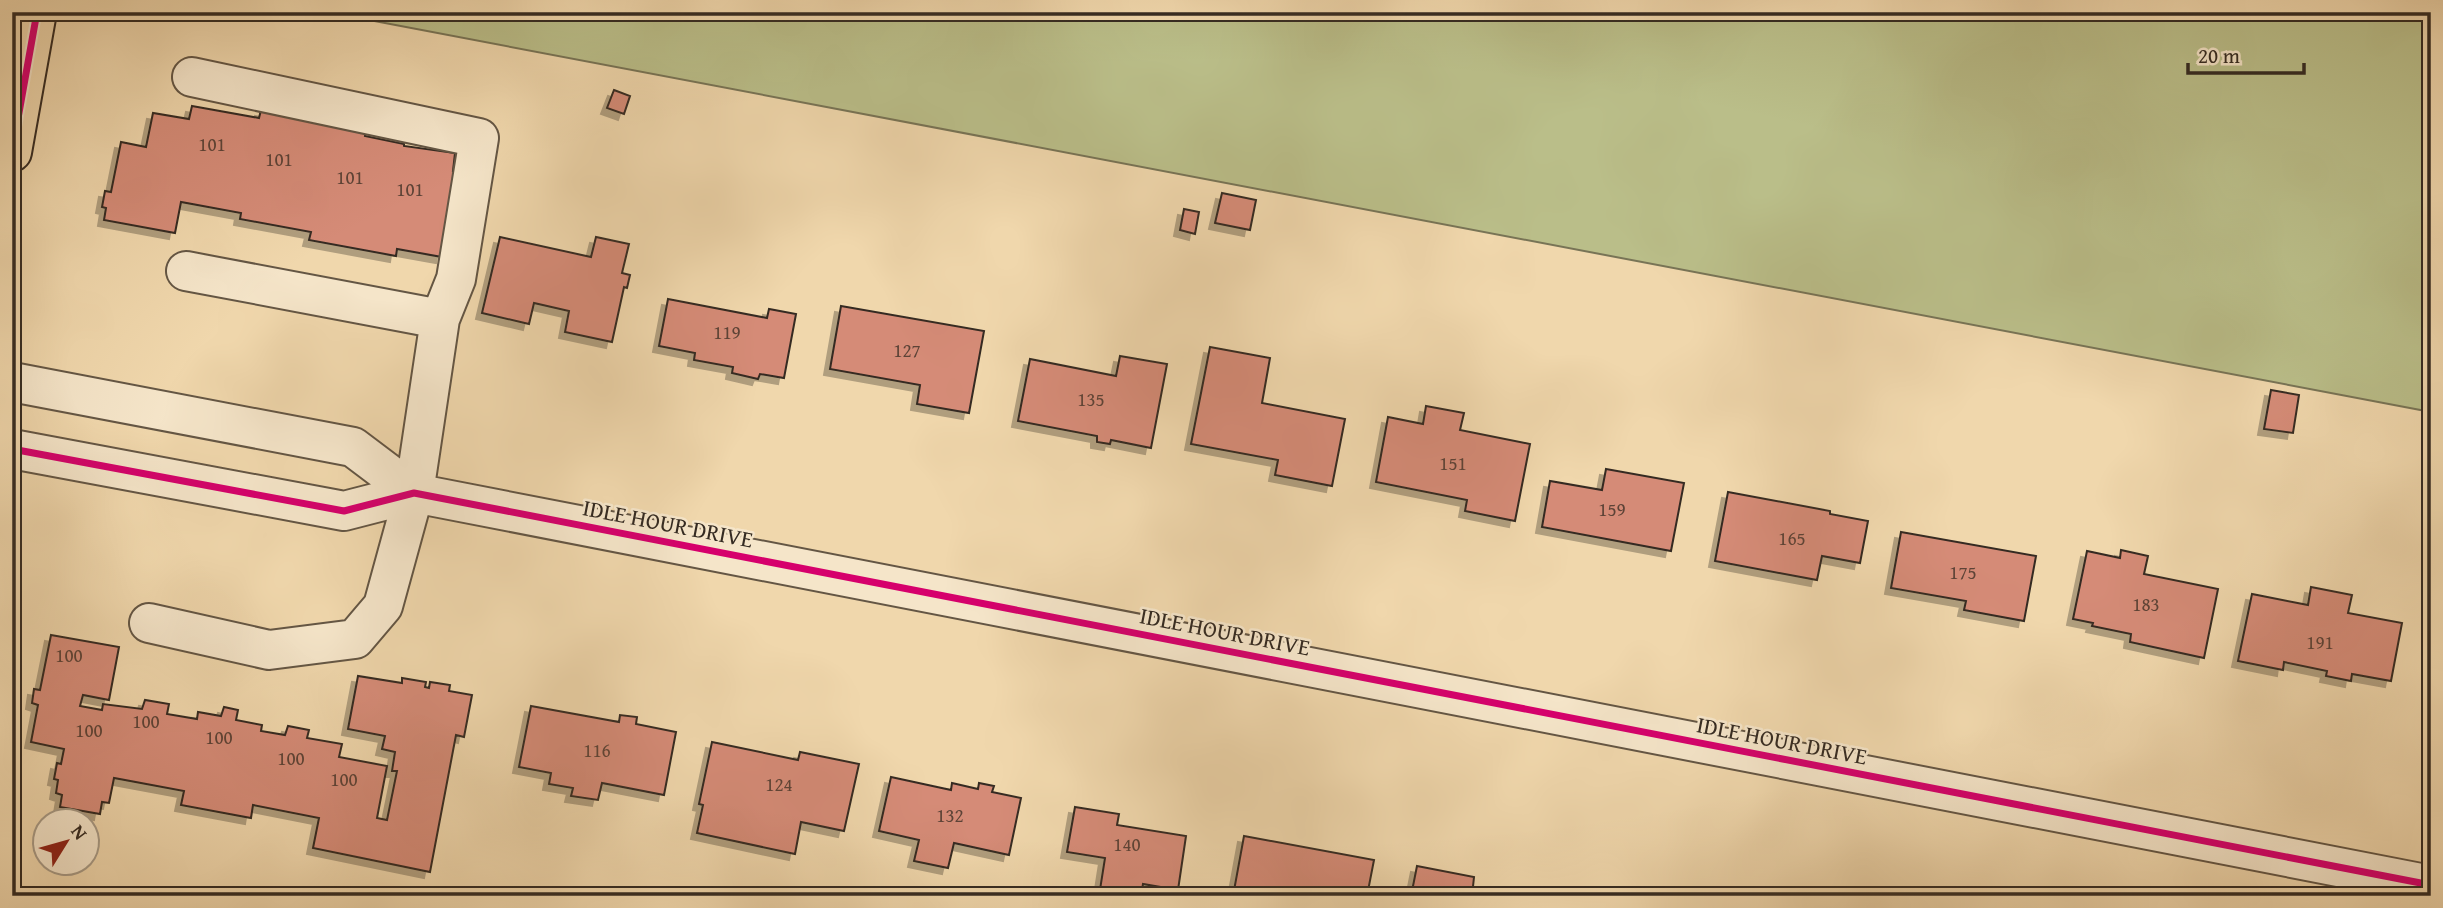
<svg xmlns="http://www.w3.org/2000/svg" width="2443" height="908" viewBox="0 0 2443 908" font-family="'Gentium Book Plus',serif">
<style>
.green{fill:#babe89;stroke:#787456;stroke-width:2}
.building{fill:#d58b77;stroke:#352b22;stroke-width:2;filter:url(#shadow)}
.lines{fill:none;stroke-linecap:round;stroke-linejoin:round}
.minor-casing{stroke:#645644;stroke-width:42}
.major-casing{stroke:#352b22;stroke-width:42}
.minor{stroke:#f5e5c9;stroke-width:38}
.major{stroke:#f0d7ac;stroke-width:38}
.cycleway-casing{stroke:#f5e5c9;stroke-width:11}
.cycleway{stroke:#d6006c;stroke-width:7}
.labels{text-anchor:middle;dominant-baseline:central;stroke-width:5;stroke-linejoin:round;paint-order:stroke}
.number-label{font-size:19px;fill:#5d4337}
.street-label{font-size:23px;fill:#352b22;stroke:#f5e5c9}
</style>
<defs>
<filter id="shadow"><feDropShadow dx="-6" dy="6" stdDeviation="0" flood-color="#0004"/></filter>
</defs>
<rect width="100%" height="100%" fill="#f0d7ac"/>
<filter id="stains"><feTurbulence type="fractalNoise" baseFrequency=".00286" numOctaves="4"/><feColorMatrix values="0 0 0 0 .2 0 0 0 0 .09 0 0 0 0 .02 0 0 0 .5 -.17"/></filter>
<radialGradient id="worn" r=".72"><stop offset=".6" stop-color="#630" stop-opacity="0"/><stop offset="1" stop-color="#630" stop-opacity=".3"/></radialGradient>
<!-- green -->
<path class="green" d="M327 12H2431V412Z"/>
<!-- building -->
<path class="building" d="M614 90 630 96 624 114 607 108Z
M192 106 259 118 261 110 366 129 365 136 404 144V146L455 153 453 171H458L442 257 397 249 396 256 309 240 311 232 240 219 241 213 181 202 175 233 104 220 106 208 102 207 105 191 111 192 121 142 146 147 153 113 189 119Z
M1222 193 1256 200 1250 230 1215 223Z
M1184 209 1199 212 1195 234 1180 230Z
M500 237 591 257 596 237 629 244 622 273 630 275 627 288 624 287 612 342 565 332 569 311 534 303 529 324 482 313Z
M668 299 767 318 769 309 796 314 784 378 760 374 758 379 732 373 733 367 694 360 695 353 659 346Z
M841 306 984 331 969 413 917 404 920 385 830 369Z
M1210 347 1270 358 1262 403 1345 419 1332 486 1275 475 1278 460 1191 444Z
M1120 356 1167 364 1151 448 1111 440 1110 444 1097 442V436L1018 421 1030 359 1116 376Z
M2271 390 2299 395 2293 433 2264 429Z
M1426 406 1464 413 1460 430 1530 444 1515 521 1465 511 1467 500 1376 482 1388 417 1423 424Z
M1606 469 1684 483 1671 551 1542 527 1550 481 1602 490Z
M1728 492 1830 511V514L1868 521 1860 563 1822 556 1817 580 1715 561Z
M1901 532 2036 556 2024 621 1964 610 1966 601 1891 588Z
M2121 550 2148 556 2144 574 2218 589 2204 658 2130 642 2131 634 2092 626 2093 623 2073 619 2087 551 2120 558Z
M2311 587 2352 595 2348 613 2402 623 2391 681 2352 674 2351 681 2326 676 2327 671 2284 662 2283 670 2238 661 2252 594 2308 605Z
M51 635 119 647 109 700 83 695 80 706 102 710 103 704 142 709 145 700 169 704 167 714 197 719 198 712 221 716 224 707 238 710 236 720 262 725 261 731 285 735 288 726 309 730 307 738 342 744 339 757 387 766 377 818 387 820 397 771H392L395 752 382 749 385 736 348 729 358 676 402 683V678L426 682 425 687 429 688 430 682 450 685 449 691 472 695 464 737 456 735 430 872 313 848 319 818 253 805 251 818 181 805 184 791 114 778 109 803 102 802 100 814 60 807 62 795 56 793 58 780 54 779 57 763 61 764 64 749 31 742 38 705 32 703 34 689 40 690Z
M531 706 619 722 620 715 637 717 636 724 676 732 664 795 602 783 598 800 571 796 573 788 549 784 551 773 519 767Z
M712 742 798 760 800 752 859 764 844 831 801 822 795 854 697 833 703 805 699 804Z
M891 777 951 790 952 783 978 789 979 783 994 786 992 792 1021 798 1009 855 954 843 948 868 914 861 919 840 879 831Z
M1075 807 1119 814 1117 825 1186 836 1178 890 1143 884 1141 896H1099L1105 858 1067 852Z
M1244 836 1374 860 1367 896H1233Z
M1417 866 1474 877 1472 896H1411Z"/>
<g class="lines">
<!-- minor casing -->
<g class="minor-casing">
<path id="minor" d="M192 77 479 138 456 279 440 319
M12 382 353 447 414 493
M12 449 344 511 414 493 2431 885
M149 623 269 650 355 639 383 606 414 493 440 319 186 271"/>
</g>
<!-- major casing -->
<g class="major-casing">
<path id="major" d="M12 152 37 12"/>
</g>
<!-- minor -->
<use href="#minor" class="minor"/>
<!-- major -->
<use href="#major" class="major"/>
<!-- cycleway casing -->
<g class="cycleway-casing">
<path id="cycleway" d="M12 152 37 12
M12 449 344 511 414 493 2431 885"/>
</g>
<!-- cycleway -->
<use href="#cycleway" class="cycleway"/>
</g>
<g class="labels">
<!-- number labels -->
<g class="number-label">
<text x="212" y="144">101</text>
<text x="279" y="159">101</text>
<text x="350" y="177">101</text>
<text x="410" y="189">101</text>
<text x="727" y="332">119</text>
<text x="907" y="350">127</text>
<text x="1091" y="399">135</text>
<text x="1453" y="463">151</text>
<text x="1612" y="509">159</text>
<text x="1792" y="538">165</text>
<text x="1963" y="572">175</text>
<text x="2146" y="604">183</text>
<text x="2320" y="642">191</text>
<text x="69" y="655">100</text>
<text x="146" y="721">100</text>
<text x="89" y="730">100</text>
<text x="219" y="737">100</text>
<text x="597" y="750">116</text>
<text x="291" y="758">100</text>
<text x="344" y="779">100</text>
<text x="779" y="784">124</text>
<text x="950" y="815">132</text>
<text x="1127" y="844">140</text>
</g>
<!-- street labels -->
<g class="street-label">
<text transform="translate(668 523) rotate(11)">IDLE HOUR DRIVE</text>
<text transform="translate(1225 631) rotate(11)">IDLE HOUR DRIVE</text>
<text transform="translate(1782 740) rotate(11)">IDLE HOUR DRIVE</text>
</g>
</g>
<!-- margin -->
<rect width="2443" height="908" fill="none" stroke="#f0d7ac" stroke-width="42"/>
<rect x="14" y="14" width="2415" height="880" fill="none" stroke="#352b22" stroke-width="3.5"/>
<rect x="21" y="21" width="2401" height="866" fill="none" stroke="#352b22" stroke-width="2"/>
<!-- north arrow -->
<g transform="translate(66 842) rotate(53)"><circle r="33" fill="#f5e5c9" stroke="#a89b86" stroke-width="2"/>
<path d="M0-5L12 26L0 18L-12 26Z" fill="#8f2418"/>
<text y="-10" font-size="19" font-weight="bold" text-anchor="middle" fill="#352b22">N</text>
</g>
<!-- scale -->
<path d="M2188 63v10h116v-10" fill="none" stroke="#352b22" stroke-width="3.5"/>
<text x="2198" y="63" font-size="21" fill="#352b22" stroke="#f5e5c9" stroke-width="5" paint-order="stroke">20 m</text>
<rect width="100%" height="100%" filter="url(#stains)"/>
<rect width="100%" height="100%" fill="url(#worn)"/>
</svg>
